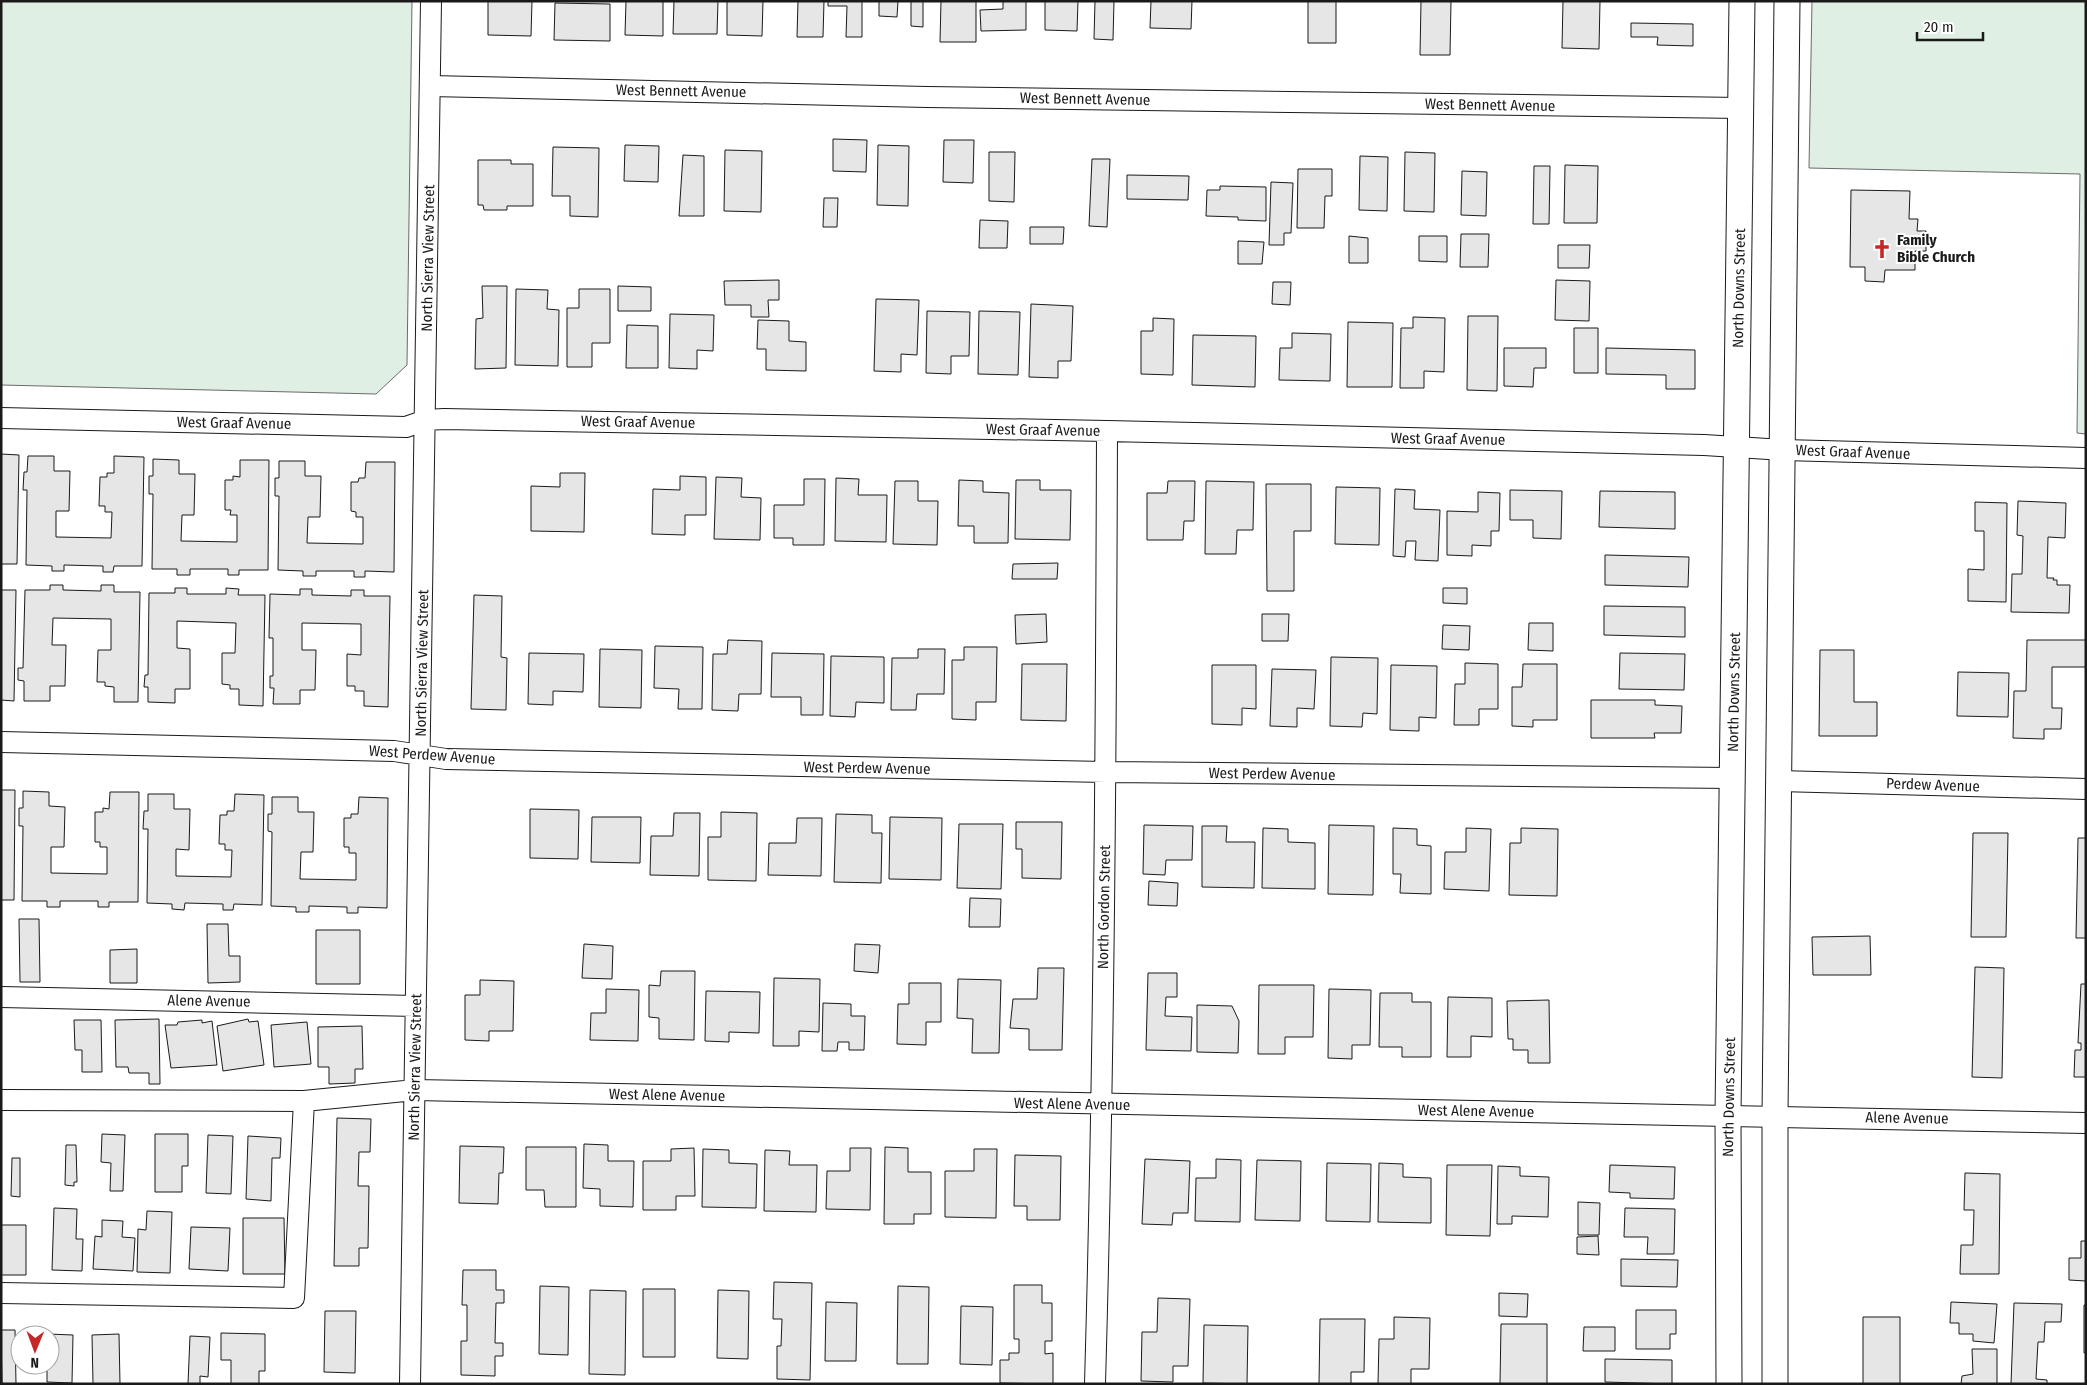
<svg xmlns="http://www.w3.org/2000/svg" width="2087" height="1385" viewBox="0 0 2087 1385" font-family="'Fira Sans Condensed',sans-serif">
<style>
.green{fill:#e0efe3;stroke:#6a6a6a}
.building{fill:#e6e6e6;stroke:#1a1a1a}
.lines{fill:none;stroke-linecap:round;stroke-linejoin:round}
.minor-casing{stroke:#1a1a1a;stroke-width:22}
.tertiary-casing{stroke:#1a1a1a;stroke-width:27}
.minor{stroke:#fff;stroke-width:20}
.tertiary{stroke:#fff;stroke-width:25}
.labels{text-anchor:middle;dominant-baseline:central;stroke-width:4;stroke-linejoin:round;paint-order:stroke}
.street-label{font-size:15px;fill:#1a1a1a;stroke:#fff}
.poi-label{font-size:15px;font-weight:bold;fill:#1a1a1a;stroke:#fff;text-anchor:start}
</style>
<rect width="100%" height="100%" fill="#fff"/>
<!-- green -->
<path class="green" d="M1 1H412L407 365 376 394 1 385Z
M1812 1H2086V434L2077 433 2080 174 1809 168Z"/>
<!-- building -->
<path class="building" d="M488 1H532L531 36 488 35Z
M626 1H663V36L625 35Z
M674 1H718L717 34H673Z
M727 1H763L762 36 727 35Z
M798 1H824L823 37H797Z
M828 1H862V37H846L847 6H828Z
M879 1H898L897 17 879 16Z
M911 1H923V27L911 26Z
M941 1H976V42H940Z
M1003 1H1026V30L981 31 980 10 1003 9Z
M1045 1H1078L1077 31 1045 30Z
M1095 1H1114L1113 40 1094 39Z
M1151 1H1192L1191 29 1150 28Z
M1308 1H1336V43H1308Z
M1421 1H1451L1450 55H1420Z
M1563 1H1600L1599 49 1562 48Z
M555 3 610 4V41L554 40Z
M1631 23 1693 24V46L1657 45 1658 37H1631Z
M833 139 867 140 866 172 833 171Z
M944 140H974L973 183 943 182Z
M625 145 659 146 658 182 624 181Z
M878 145 909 146 908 206 877 205Z
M553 147 599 148 598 217 570 216V196H552Z
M725 150 762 151 761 212 724 211Z
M989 152H1015L1014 202 989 201Z
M1405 152 1435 153 1434 212 1404 211Z
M683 155 704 156V216H679Z
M1360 156 1388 157 1387 211 1359 210Z
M1092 159H1110L1107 227 1089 226Z
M478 160H511V164H533V206H507V210H484L483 205H478Z
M1565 165 1598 166 1597 223H1564Z
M1534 166H1550L1549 224H1533Z
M1298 169H1332V196H1325L1324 228H1297Z
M1462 171 1487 172 1486 216 1461 215Z
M1127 175 1189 176 1188 200 1127 199Z
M1271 182 1293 183 1291 233H1284V245H1269Z
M1220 186 1266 187V221L1238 220V217L1206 216 1207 190H1220Z
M1851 190 1910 191 1909 219H1918L1917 231H1926V251H1915V270H1885L1884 282 1865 281V267H1850Z
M824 198H838L837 227H823Z
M980 220 1008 221 1007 248H979Z
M1030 227H1064L1063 244H1030Z
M1461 234H1489L1488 267H1460Z
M1349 236 1368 238V263H1349Z
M1419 236H1447V262L1419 261Z
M1238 241 1264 242 1262 264H1238Z
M1558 245H1590L1589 268H1558Z
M779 280V300H768L769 317H751V305H725L724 281Z
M1556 280 1590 281 1589 321 1555 320Z
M1273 282H1291L1290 305 1272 304Z
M482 286H507L506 368 475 369 476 319 483 318Z
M618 286 651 287V311H618Z
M516 289 548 290 547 309 559 310 558 366 515 365Z
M579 289H610V343H592V367H567V308H579Z
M876 299 919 300 917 355 901 354V372L874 371Z
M1031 304 1073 306 1071 361H1058V378L1029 377Z
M927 311 970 312 969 356H951V374L926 373Z
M979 311 1020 312 1018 375 978 374Z
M670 314 714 315 713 351 697 350V369L669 368Z
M1468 316H1498L1497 391 1467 390Z
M1413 317 1445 318 1444 372 1424 371V388H1400L1401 328H1413Z
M1153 318 1174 319 1173 375 1141 374V331H1153Z
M758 320 789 321V341L806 342V371L766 370V349H757Z
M1348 322 1393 323 1392 387H1347Z
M627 325 658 326V368H626Z
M1574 328H1598V373H1574Z
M1292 333 1331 334 1330 381 1279 380 1280 348H1292Z
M1193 335 1256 336 1255 387 1192 385Z
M1504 348H1546V368H1534L1533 387 1504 386Z
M1606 348 1695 350V389H1666V375L1606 374Z
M1 454 19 455 17 564H1Z
M28 456H54V471H70L69 511H56V537L111 538 112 512H105V506H99L100 477H107V473H114V456L144 457 142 566H114L113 572H103V566L64 565V571H52V566L26 565 27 490H23L24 472H27Z
M153 459 179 460V474H195L194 515H182L181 541 237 542V515H230L231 510H225V480H233V476L240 477V460H269L268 570H239V575H228V569H190V575H177V569H152L153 494H149V476H153Z
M279 461H305V476H321L320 517H308L307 543 363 544V517H356V512L351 511V482H358L359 478H365L366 462H395L394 572 365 571V577H354V571H316V576H303V571L278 570 279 496H275V478H279Z
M560 473H585L584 532 531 531V486L560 487Z
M680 476 706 477V515H685V535L652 534 653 489 680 490Z
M716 477 742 478 741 497 761 498 760 540 714 539Z
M836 478 859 479 858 495H887L886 542 835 541Z
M804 479H825L824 545H793V538H774V505H804Z
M959 480 983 481V492L1009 493 1008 543H974V526H958Z
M1016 480H1040V490H1071L1070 540 1015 539Z
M895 481H918V501H938L937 545 893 544Z
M1168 481H1195L1194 521H1184L1183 540H1147V493H1167Z
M1206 481 1254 482 1253 530H1237L1236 554H1205Z
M1266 484H1311V531H1294V591H1267Z
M1336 487 1380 488 1379 545 1335 544Z
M1395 489 1415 490 1414 509 1440 510 1438 561 1415 560 1416 541H1406L1405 557 1393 556Z
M1510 490 1562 491 1561 539 1533 538V520H1510Z
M1600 491 1675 492V529L1599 527Z
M1478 492 1500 493 1499 531H1491V546L1472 545V556L1447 555V511L1478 512Z
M2018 501 2066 503 2065 538 2048 537 2047 578H2054L2053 580H2057V585H2070L2069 613 2011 612 2012 574H2022L2023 536 2017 535Z
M1975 502 2007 503 2006 602 1968 601V569L1984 570V531H1975Z
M1605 555 1689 557 1688 587 1605 585Z
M1058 563 1057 579H1012L1013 564Z
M50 585H63V590L101 591V585H114V592H140L138 702H114V687L105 686V682H97L98 650H111V619L53 618 52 645H66L65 686H50V701H24V681L18 680V668H23L25 590H50Z
M175 588H187V594H226V588L239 589 238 595H265L263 706 239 705V689H230V685L222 684V653H235L236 623 177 621V648L190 649V689H175V703L148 702V687H144L145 675H148L149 593H175Z
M1443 588H1467V604L1443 603Z
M300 589H312V595L351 596V590H364V596H390L388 707 364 706V691H355V686H347V654L361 655V624L302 623V650H316L315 690H300V704H273L274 688H270V676H273V638H269L270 594 300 595Z
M1 590H16L14 701 1 700Z
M474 595 502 596 501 657 507 658 506 710 471 709Z
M1604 606 1685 607V637L1604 635Z
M1046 614 1047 642 1016 644 1015 615Z
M1262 614H1289L1288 641H1262Z
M1529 623H1553V651L1528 650Z
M1443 625 1470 626 1469 650 1442 649Z
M728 640 762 641 761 694H739L738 711 712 710 713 654H727Z
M2027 640H2086V667H2052V708H2062L2061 729H2044V739L2013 738 2014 691H2026Z
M655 646 703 647 702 709H678L679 689 654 688Z
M964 647H997L996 702H976V720L952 719V660H964Z
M600 649 642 650 641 708 599 707Z
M918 649H945L944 694H917L916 710H891L892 658H918Z
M1820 650H1854V702H1877V736H1819Z
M529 653 584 654 583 692 553 691V705L528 704Z
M772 653 824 654 823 715H801V697H771Z
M1620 653 1685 654 1684 690 1619 689Z
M831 656 884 657V703L856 702 855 717 830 716Z
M1331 657 1378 658 1377 714 1363 713 1362 727 1330 726Z
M1465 663 1498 664V709H1479V725H1454L1455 684H1465Z
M1022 664H1067L1066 721 1021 720Z
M1523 664H1557V720H1533V727L1512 726V687H1522Z
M1212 665H1256V709L1242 708V725L1212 724Z
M1391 665 1437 666 1436 718 1419 717V731L1390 730Z
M1272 669 1316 670 1314 709 1297 708V727L1270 726Z
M1958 672 2009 673 2008 717 1957 716Z
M1591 700H1655V705L1682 706 1681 733H1654L1655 738H1591Z
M1 790H15L14 900H1Z
M23 791 49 792V806L65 807 64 847H51V873L107 874V847H100V842H95V812H103V808L109 809 110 792H139L138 902H109V907H98V901H60V907H47V901H22L23 826H19V808H23Z
M148 794H174V809H190L189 850 176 849V876L231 877 232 850H225V844H219L220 815H227V811H234L235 794 264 795 262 905 234 904 233 910H223V904L185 903 184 910 172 909V904L147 903 148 829H143L144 811H148Z
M272 797H298V812H314L313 852H301L300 879 356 880V853H349V847H344V818H351V814H358L359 797 388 798 387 908 358 907V913H347V907L309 906V912H296V907L271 906 272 832 268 831V814H272Z
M530 809 579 810 578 859 530 858Z
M721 812 757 813 756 881 708 880V837H721Z
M674 813H700L699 876 650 875 651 836H673Z
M836 814 872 815V833H882L881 883 834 882Z
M592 817H641L640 863 591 862Z
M890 817 942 818 941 880 889 879Z
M797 818H822L821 876 768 875 769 843H796Z
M1016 822H1062L1061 879 1022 878V849H1016Z
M959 824H1003L1001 889 957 888Z
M1144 825 1193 826 1192 860H1166L1165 875 1143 874Z
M1329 825 1374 826 1373 895 1328 894Z
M1202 826H1227L1226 842H1255L1254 888 1202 887Z
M1263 828 1288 829V842L1315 843V889L1262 888Z
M1393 828 1417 829V845L1431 846V894L1400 893 1401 874H1393Z
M1466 828 1491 829 1489 891 1444 889 1445 852H1466Z
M1521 828 1558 829 1557 896 1509 895 1510 843H1521Z
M1973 833H2008L2006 937H1971Z
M2078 838H2086V938H2076Z
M1149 881 1178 883 1177 906 1148 905Z
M970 898 1001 899 1000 927H969Z
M19 919H39L40 982H20Z
M207 924H228L229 956H240V982L208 983Z
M316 930H360V984H316Z
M1870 936 1871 975H1813L1812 937Z
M584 944 613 946 612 979 582 978Z
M855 944 880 945 878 973 854 971Z
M137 949V983H110V950Z
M1975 967 2004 968 2002 1078 1972 1077Z
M1038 968H1064L1062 1050H1029V1029L1010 1028 1013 999H1037Z
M661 971H695L694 1040 659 1039V1018L649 1017V985L660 986Z
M1148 973H1177V997H1166L1165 1016 1192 1017 1191 1051 1146 1050Z
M774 978 820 979 819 1032 799 1031V1046H773Z
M958 979 1001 980 999 1053H972L973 1019 957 1018Z
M480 980 514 981 513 1031H489V1041L465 1040V995H480Z
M909 983H941V1022H926V1045L897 1044 898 1004H909Z
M2081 984H2086V1077H2074L2075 1050H2081V1043H2078Z
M1259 985H1314L1313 1037H1285V1054H1258Z
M606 989 639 990 638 1041 590 1040 591 1013H606Z
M1329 989 1371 990 1370 1045H1352V1059L1328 1058Z
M706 991 760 992 759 1033 729 1032V1042L705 1041Z
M1380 993H1412V1002H1431V1057H1402V1047H1379Z
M1448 997 1492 998V1037L1471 1036V1057H1447Z
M1549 1000 1550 1063H1528V1050H1513V1039H1508L1507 1001Z
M823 1003 851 1004V1016H865L864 1050H849V1042H838L837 1051H822Z
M1197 1005 1232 1006 1239 1021 1238 1053 1197 1052Z
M159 1019 160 1084H149V1073H129L128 1067H116L115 1020Z
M248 1019 249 1022 258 1021 264 1065 223 1071 217 1026Z
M74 1020H101L102 1072H82V1050H75Z
M202 1020V1023L212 1021 217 1065 171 1068 165 1025H177L178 1022Z
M307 1022 311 1064 274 1067 271 1025Z
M362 1026 363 1069H355V1083L329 1084V1067H318V1027Z
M337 1118 371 1119 370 1152H359L358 1186H369L368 1248H359V1266H334Z
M102 1134 125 1135 123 1191H110L111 1163 101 1162Z
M155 1134H188V1166H182V1192H155Z
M208 1135 233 1136 231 1194 206 1193Z
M248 1136 281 1138 280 1158H272L271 1201 246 1199Z
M584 1144 608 1145V1161H634L633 1207 600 1206V1189L583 1188Z
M66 1145H76L77 1182H74V1186L65 1185Z
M460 1146 504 1147 503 1173H499L498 1204 459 1203Z
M526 1147H576V1207H545L544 1190H526Z
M885 1147 908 1148V1172H931V1214H914V1224H884Z
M694 1148 695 1196H676V1210H643V1161H671V1149Z
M850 1148H871L870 1210 826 1209 827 1171H850Z
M703 1149 729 1150V1163L757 1164 756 1208 702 1207Z
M974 1149H997L996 1218 945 1217V1171H974Z
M765 1150 790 1151 789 1165H817L816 1212 764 1211Z
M1015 1155 1061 1156 1060 1220H1027V1206H1014Z
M12 1158H20V1197L11 1196Z
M1145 1159 1190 1161 1188 1213H1173L1172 1225 1142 1224Z
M1216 1159 1241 1160 1240 1222 1195 1221 1196 1178H1216Z
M1257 1160 1301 1161 1300 1221 1255 1220Z
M1327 1163 1371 1164 1370 1222 1326 1221Z
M1379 1163 1403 1164V1177L1431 1178V1223L1378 1222Z
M1447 1165H1492L1490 1236 1446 1235Z
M1610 1165 1675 1167 1674 1199 1630 1198V1193L1609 1192Z
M1498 1166 1520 1167V1176L1549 1177 1548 1217 1512 1216V1224H1497Z
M1965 1173 2000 1174 1999 1274H1960L1961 1245H1973L1974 1210H1964Z
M1578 1202 1600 1203 1599 1235H1578Z
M54 1208 77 1209 76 1239H83L82 1271 52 1270Z
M1625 1208 1675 1209 1674 1254H1647L1648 1237H1624Z
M147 1211 172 1212 170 1273 137 1272 138 1229 146 1230Z
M243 1218H284L285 1274H243Z
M102 1220 123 1221 122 1237 135 1238 133 1271 93 1269 95 1236 102 1237Z
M1 1225H26V1275H1Z
M191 1227 230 1228 228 1271 189 1269Z
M1598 1236 1599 1255 1577 1254V1237Z
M2081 1241H2086V1281L2069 1280V1258H2081Z
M1621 1259 1678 1260 1677 1287 1621 1286Z
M463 1270H496V1290H504V1303H496L495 1343H503V1356H495V1376L461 1375V1341H467V1305H462Z
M774 1282 812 1283 810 1380 777 1379V1346H781L782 1319H773Z
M1014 1285H1042V1303H1052V1341H1045V1354L1053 1353V1384L1000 1383V1360H1009V1353H1019V1339H1014Z
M540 1286 569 1287 568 1355 539 1354Z
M898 1286 929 1287 928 1364H897Z
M643 1289H675V1357H643Z
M590 1290 626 1291 625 1375 589 1374Z
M718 1290 749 1291 748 1359 717 1358Z
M1499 1293 1528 1294 1527 1317 1499 1316Z
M1158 1298 1190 1299 1188 1366H1173V1382L1141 1381 1142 1332H1157Z
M826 1302 857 1303 856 1361H825Z
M1951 1302 1997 1304 1994 1343 1973 1341V1334H1959V1323H1950Z
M2014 1303 2062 1304 2061 1322H2045L2044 1342H2038L2036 1379 2047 1380V1384H2011Z
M2084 1305H2086V1353H2084Z
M961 1306 993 1307 992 1365 960 1364Z
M1636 1310H1676V1334H1670V1349H1636Z
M325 1311H356L355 1373 324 1372Z
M1394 1317 1430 1318 1429 1369H1411V1384H1378L1379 1339H1394Z
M1863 1317H1900V1384H1863Z
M1320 1319H1365L1364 1372H1351V1384H1319Z
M1501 1324H1547V1384H1500Z
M1204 1325 1248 1326 1247 1384 1203 1383Z
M1584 1327H1615V1351H1583Z
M1 1330H15L16 1384H2Z
M221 1333 265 1334V1371H259V1384H231V1360H221Z
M48 1334 73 1335 72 1383 47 1382V1369L37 1368V1365H50V1335Z
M119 1334 120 1384H93L92 1335Z
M190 1336 210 1337 208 1377 200 1376V1384H188Z
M1972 1349H1997V1384H1961L1962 1376 1973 1374Z
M1605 1359 1672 1360V1384L1605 1382Z"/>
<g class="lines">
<!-- minor casing -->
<g class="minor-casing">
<path id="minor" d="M430 86 927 97 1741 108
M1 418 406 427 426 420 444 419 1107 431 1704 445 1783 450 2086 458
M1 742 394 751 446 759 1106 772 1733 778
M1779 781 2086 789
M1 997 416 1006
M1 1100 304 1101 415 1090 2086 1123
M1 1293 294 1298 304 1101
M410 1384 431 1
M1095 1384C1104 1066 1106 749 1107 431"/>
</g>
<!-- tertiary casing -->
<g class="tertiary-casing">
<path id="tertiary" d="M1729 1384 1728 1115 1742 1
M1775 1384V1115L1787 1"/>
</g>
<!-- minor -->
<use href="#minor" class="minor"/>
<!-- tertiary -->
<use href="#tertiary" class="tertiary"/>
</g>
<!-- icons -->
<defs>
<g id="church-bare" transform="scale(1.5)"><path d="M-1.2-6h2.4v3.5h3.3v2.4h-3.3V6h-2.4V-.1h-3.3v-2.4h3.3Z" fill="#c62828" stroke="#fff" stroke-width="2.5" paint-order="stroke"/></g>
</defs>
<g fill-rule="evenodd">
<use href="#church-bare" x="1882" y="249"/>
</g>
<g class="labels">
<!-- street labels -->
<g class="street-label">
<text transform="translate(681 91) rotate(1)">West Bennett Avenue</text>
<text transform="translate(1085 99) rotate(1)">West Bennett Avenue</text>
<text transform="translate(1490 105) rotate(1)">West Bennett Avenue</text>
<text transform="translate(428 258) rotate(-89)">North Sierra View Street</text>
<text transform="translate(1739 288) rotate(-89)">North Downs Street</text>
<text transform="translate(638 422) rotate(1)">West Graaf Avenue</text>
<text transform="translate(234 423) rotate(1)">West Graaf Avenue</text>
<text transform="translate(1043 430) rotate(1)">West Graaf Avenue</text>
<text transform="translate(1448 439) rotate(1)">West Graaf Avenue</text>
<text transform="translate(1853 452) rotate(2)">West Graaf Avenue</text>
<text transform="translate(422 663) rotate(-89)">North Sierra View Street</text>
<text transform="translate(1734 692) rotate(-89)">North Downs Street</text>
<text transform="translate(432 755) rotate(4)">West Perdew Avenue</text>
<text transform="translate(867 768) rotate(1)">West Perdew Avenue</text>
<text transform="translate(1272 774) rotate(1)">West Perdew Avenue</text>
<text transform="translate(1933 785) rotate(2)">Perdew Avenue</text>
<text transform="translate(1104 907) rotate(-89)">North Gordon Street</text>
<text transform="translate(209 1001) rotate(1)">Alene Avenue</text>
<text transform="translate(415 1067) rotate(-89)">North Sierra View Street</text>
<text transform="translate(667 1095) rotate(1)">West Alene Avenue</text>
<text transform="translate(1729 1097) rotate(-89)">North Downs Street</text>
<text transform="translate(1072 1104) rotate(1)">West Alene Avenue</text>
<text transform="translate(1476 1111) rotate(1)">West Alene Avenue</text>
<text transform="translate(1907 1118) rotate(1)">Alene Avenue</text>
</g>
<!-- poi labels -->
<g class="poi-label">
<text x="1897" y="240">Family<tspan x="1897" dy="17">Bible Church</tspan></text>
</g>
</g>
<!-- border -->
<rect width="2087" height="1385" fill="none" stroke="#1a1a1a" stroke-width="5"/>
<!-- north arrow -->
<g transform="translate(35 1350) rotate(181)"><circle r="24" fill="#ffffff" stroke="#a3a3a3"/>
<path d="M0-4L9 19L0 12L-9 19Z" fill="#c62828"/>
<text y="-8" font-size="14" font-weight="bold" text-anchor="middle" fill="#1a1a1a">N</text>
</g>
<!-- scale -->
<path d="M1917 32v8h66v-8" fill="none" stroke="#1a1a1a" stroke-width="2.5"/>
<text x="1924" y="32" font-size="15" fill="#1a1a1a" stroke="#ffffff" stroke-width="4" paint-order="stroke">20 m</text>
</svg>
